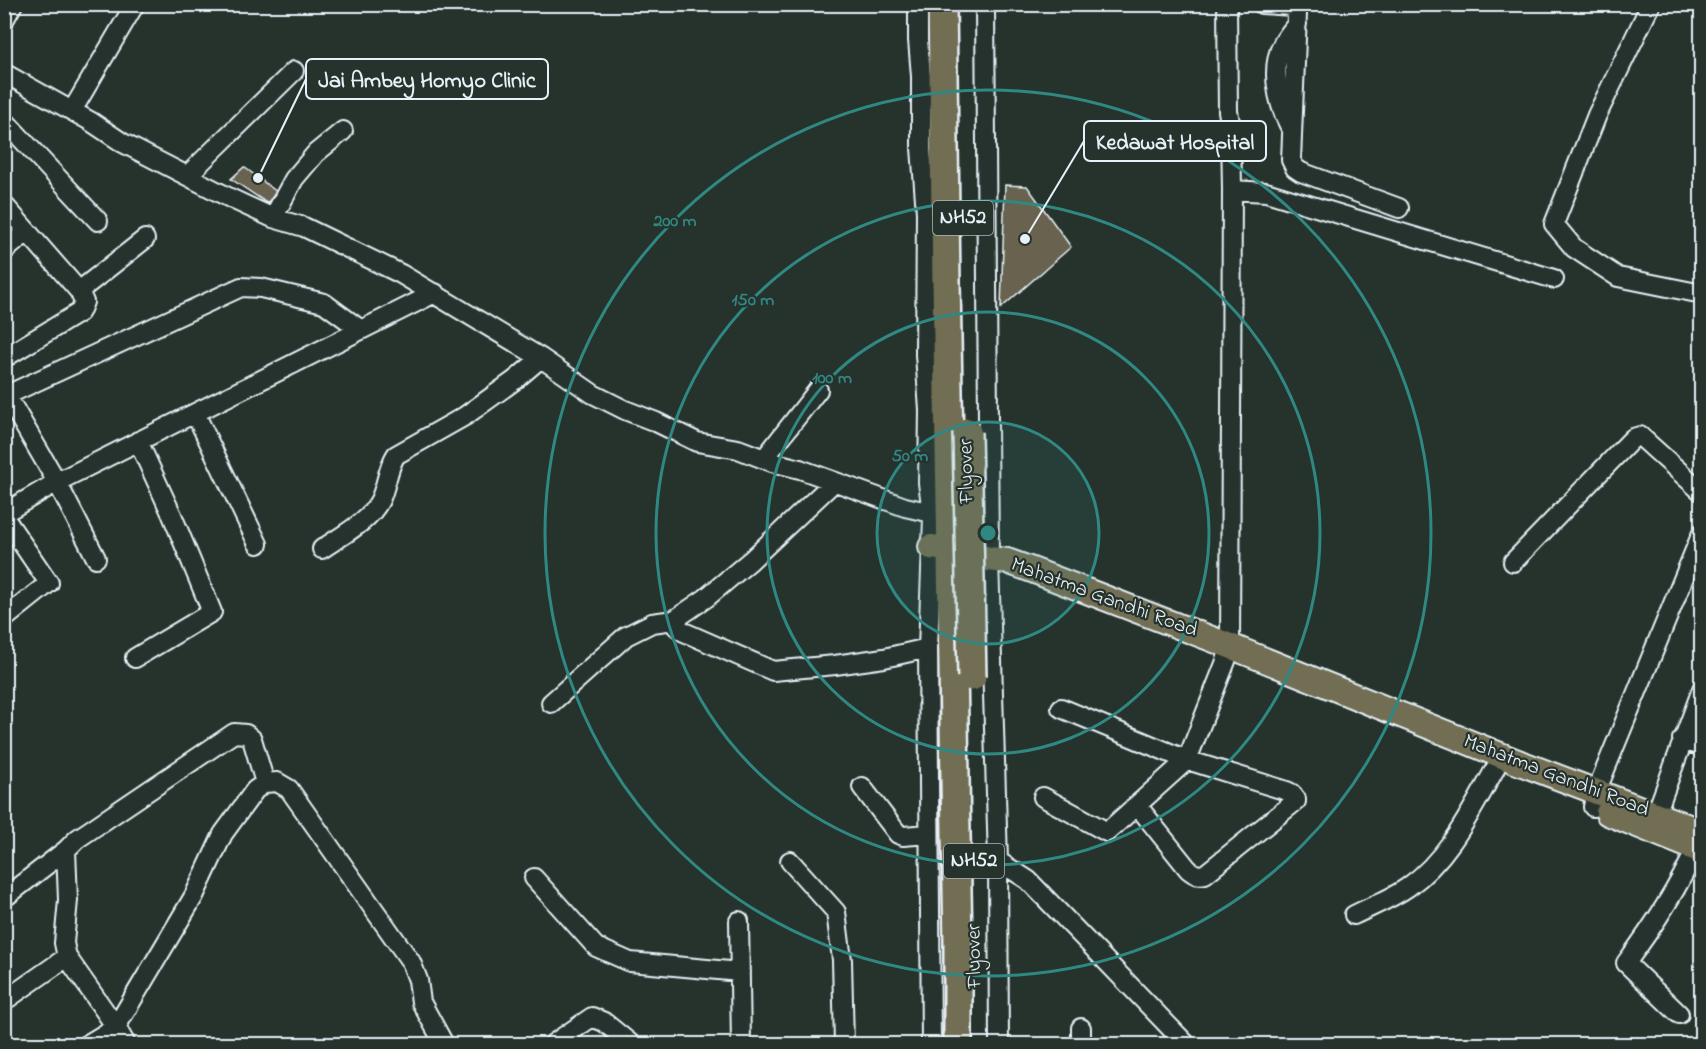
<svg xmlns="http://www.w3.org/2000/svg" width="1706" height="1049" viewBox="0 0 1706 1049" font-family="'Indie Flower',sans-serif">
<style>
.building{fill:#676250;stroke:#e8f1f8;stroke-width:1.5}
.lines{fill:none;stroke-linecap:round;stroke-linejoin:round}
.minor-casing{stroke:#e8f1f8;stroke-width:22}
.major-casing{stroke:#e8f1f8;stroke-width:28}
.highway-casing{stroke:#e8f1f8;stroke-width:32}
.minor{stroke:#26332d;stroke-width:18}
.major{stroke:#726e52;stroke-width:24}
.highway{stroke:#726e52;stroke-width:27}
.highway-bridge-casing{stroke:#e8f1f8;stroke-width:32;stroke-linecap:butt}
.highway-bridge{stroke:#726e52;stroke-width:27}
.ring{fill:none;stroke:#308883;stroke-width:3}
.labels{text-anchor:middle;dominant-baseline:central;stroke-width:4.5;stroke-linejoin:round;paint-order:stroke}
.shield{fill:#26332d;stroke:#aeb8bb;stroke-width:1.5}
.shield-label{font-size:20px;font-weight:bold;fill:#e8f1f8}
.street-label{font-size:21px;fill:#e8f1f8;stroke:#26332d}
.centre{fill:#308883;stroke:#26332d;stroke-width:3}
.ring-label{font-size:18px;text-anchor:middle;font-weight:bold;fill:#308883;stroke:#26332d;stroke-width:4.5;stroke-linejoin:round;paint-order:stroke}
.leader{fill:none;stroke:#e8f1f8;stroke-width:2}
.callout-dot{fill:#e8f1f8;stroke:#26332d;stroke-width:2}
.callout{fill:#26332d;stroke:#e8f1f8;stroke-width:2}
.callout-label{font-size:22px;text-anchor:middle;font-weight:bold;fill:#e8f1f8}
</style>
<rect width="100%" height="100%" fill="#26332d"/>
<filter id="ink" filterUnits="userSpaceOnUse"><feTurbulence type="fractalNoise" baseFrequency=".0167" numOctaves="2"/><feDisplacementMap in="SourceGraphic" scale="12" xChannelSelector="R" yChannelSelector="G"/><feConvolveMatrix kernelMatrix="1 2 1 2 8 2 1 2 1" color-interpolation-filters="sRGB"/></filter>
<g filter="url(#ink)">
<!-- building -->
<path class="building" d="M244 167 277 192 267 203 231 179Z
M1005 185 1027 186 1071 247 1001 308Z"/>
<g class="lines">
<!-- minor casing -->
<g class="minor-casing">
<path id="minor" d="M918 4V40L921 76V148L926 213 925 355 929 410 928 483 933 518 928 648 931 1044
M985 4 989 559 998 861 999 1044
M1262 4 1292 6 1297 14 1291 160 1295 168 1301 172 1399 208
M1651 4 1597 115 1554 224 1574 248 1618 277 1702 294
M4 20 13 4
M4 73 90 121 123 143 232 199 273 218 304 227 401 274 541 358 593 394 625 410 656 422 697 442 738 449 772 462 800 469 905 507 932 513
M72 111 135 4
M4 120 98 221
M1289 125C1277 102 1270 67 1283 43 1287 36 1292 30 1297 24
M188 175 294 71
M1232 190 1266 192 1554 279
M4 205 79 291 84 302 80 312 4 358
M273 218 294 179 316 153 343 131
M4 251 27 232
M79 291 145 239
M4 391 57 482 96 558
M7 395 241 287 261 288 324 303 361 330
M195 413 258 544
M764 459 818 390
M834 482 751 560 706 598 674 620 676 626 684 632 773 671 835 665 884 658 928 648
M4 513 57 482 435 293
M4 517 49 583 4 619
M322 549C342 535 369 522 380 500 387 485 387 469 396 455L465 416 515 380 541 358
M1513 562 1633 438 1640 436 1702 492
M135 658 212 612 172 515 138 441
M551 703 626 636 652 623 674 620
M1061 708 1187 760 1287 791 1291 793 1296 799V801L1205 874C1197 876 1194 874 1188 869L1137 805
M1682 739 1702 747
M862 787 898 834 903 836 929 834
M1043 797 1107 832 1187 760 1226 661 1230 646 1232 190 1231 127 1228 111 1227 4
M1593 807 1596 792 1702 533
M1656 814 1702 689
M790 861 836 912 842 960 844 1044
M998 861 1028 880 1186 1044
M534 878 596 947 630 962 740 972
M4 898 66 850
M1354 915C1372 906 1391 899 1408 887 1449 858 1471 811 1495 769
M739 921 741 1044
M67 957 64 943 68 900 66 850 77 839 234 733 246 734 252 739 265 783
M4 1001 67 957 116 1027 126 1044
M1679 1014 1626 963C1653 927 1677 890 1696 849
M88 1044 116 1027 194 896 223 834 255 790 265 783 277 782 289 789 411 962 418 980 421 1002 444 1044
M553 1044 592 1017 604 1022 631 1044
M1081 1044V1028
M1700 1044 1702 1043"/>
</g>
<!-- major casing -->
<g class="major-casing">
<path id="major" d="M931 547 951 549 989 559 1007 561 1032 570 1230 646 1515 761 1702 832
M1608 813 1702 851"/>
</g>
<!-- highway casing -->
<g class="highway-casing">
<path id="highway" d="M942 4 946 281 958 943V1044"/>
</g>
<!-- minor -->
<use href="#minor" class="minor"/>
<!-- major -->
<use href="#major" class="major"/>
<!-- highway -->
<use href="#highway" class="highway"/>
<!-- highway-bridge casing -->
<g class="highway-bridge-casing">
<path id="highway-bridge" d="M967 432 972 677"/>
</g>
<!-- highway-bridge -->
<use href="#highway-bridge" class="highway-bridge"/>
</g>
</g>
<!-- distance rings -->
<circle cx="988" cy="533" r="111" fill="#308883" fill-opacity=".12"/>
<g class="ring">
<circle cx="988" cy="533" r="111"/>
<circle cx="988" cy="533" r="221"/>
<circle cx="988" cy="533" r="332"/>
<circle cx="988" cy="533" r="443"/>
</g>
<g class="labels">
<!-- shield labels -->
<g class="shield">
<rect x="933" y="201" width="60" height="34" rx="4.5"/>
<rect x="944" y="844" width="60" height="34" rx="4.5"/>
</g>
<g class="shield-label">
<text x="963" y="218">NH52</text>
<text x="974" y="861">NH52</text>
</g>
<!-- street labels -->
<g class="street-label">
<text transform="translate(967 471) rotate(-91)">Flyover</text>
<text transform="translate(1104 598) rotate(20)">Mahatma Gandhi Road</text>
<text transform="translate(1556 776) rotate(21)">Mahatma Gandhi Road</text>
<text transform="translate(975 956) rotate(-91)">Flyover</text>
</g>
</g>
<circle cx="988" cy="533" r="9" class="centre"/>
<g class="ring-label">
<text x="675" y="226">200 m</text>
<text x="753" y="305">150 m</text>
<text x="832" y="383">100 m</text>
<text x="910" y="461">50 m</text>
</g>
<!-- callouts -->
<path class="leader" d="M258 178L306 79M1025 239L1084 141"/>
<g class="callout-dot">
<circle cx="258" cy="178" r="6"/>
<circle cx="1025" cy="239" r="6"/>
</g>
<g class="callout">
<rect x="306" y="59" width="242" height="40" rx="6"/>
<rect x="1084" y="121" width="182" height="40" rx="6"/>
</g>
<g class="callout-label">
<text x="427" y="87">Jai Ambey Homyo Clinic</text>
<text x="1175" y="149">Kedawat Hospital</text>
</g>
<!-- margin -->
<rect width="1706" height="1049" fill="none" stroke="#26332d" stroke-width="24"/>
<rect x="12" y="12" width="1682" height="1025" fill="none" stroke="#e8f1f8" stroke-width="2" filter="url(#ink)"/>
</svg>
